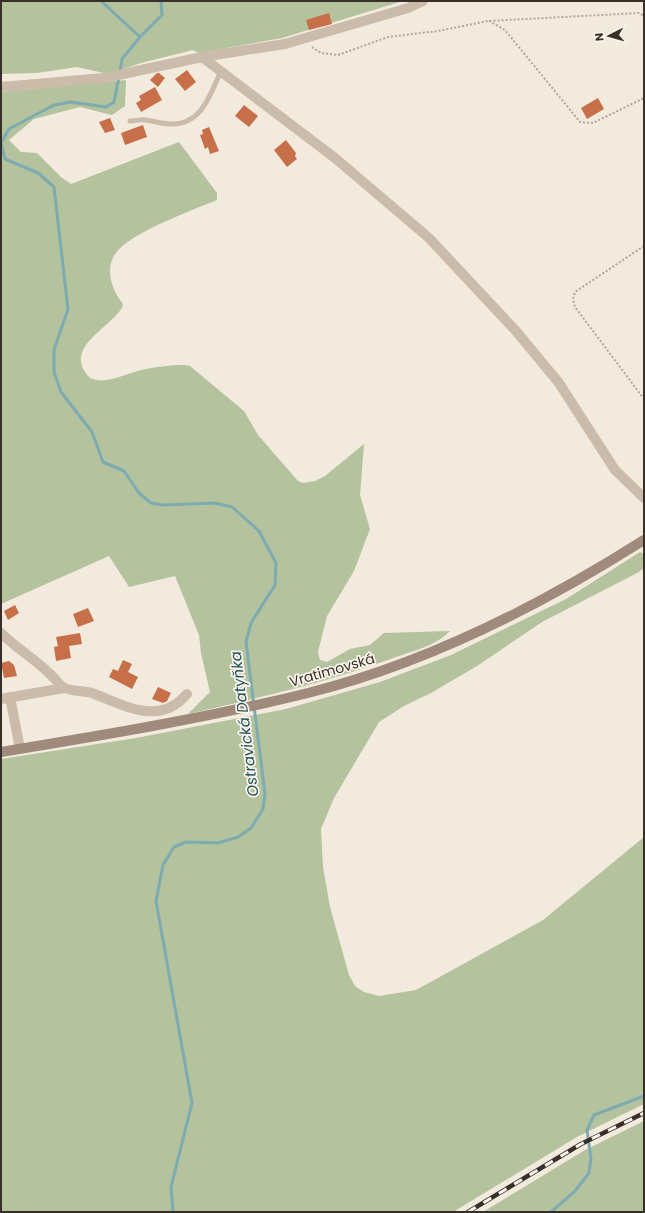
<svg xmlns="http://www.w3.org/2000/svg" width="645" height="1213" viewBox="0 0 645 1213" font-family="Poppins,sans-serif">
<style>
.green{fill:#b4c29e}
.lines{fill:none;stroke-linecap:round;stroke-linejoin:round}
.stream{stroke:#7dabb0;stroke-width:3}
.building{fill:#c66f49}
.path{stroke:#b7a594;stroke-width:2;stroke-dasharray:2 2;stroke-linecap:butt}
.lane{stroke:#cbbbaa;stroke-width:5}
.street{stroke:#cbbbaa;stroke-width:10}
.secondary{stroke:#9f8a7b;stroke-width:10}
.rail-casing{stroke:#382f29;stroke-width:4.5}
.rail{stroke:#faf4eb;stroke-width:3;stroke-dasharray:9;stroke-linecap:butt}
.labels{text-anchor:middle;dominant-baseline:central;stroke-width:3.5;stroke-linejoin:round;paint-order:stroke}
.street-label{font-size:14px;fill:#382f29;stroke:#faf4eb}
.water-label{font-size:15px;font-style:italic;fill:#1f535a;stroke:#faf4eb}
</style>
<rect width="100%" height="100%" fill="#f3eade"/>
<!-- green -->
<path class="green" d="M1 1H403L282 38 198 53 193 50 141 63 108 74 77 67 37 73 1 74Z
M126 80 125 106 112 115 80 107 34 119 9 140 21 152 37 153 61 177 71 184 179 142 217 193V200C193 210 131 232 116 253 104 268 112 291 123 304L122 308C106 331 62 349 90 378 104 385 123 375 138 371 147 368 182 363 190 366L244 411 258 435 298 481 303 483 315 481 325 476 364 444 360 495 370 529 354 571 327 616 318 652 320 660 327 662 350 649 370 645 384 633 450 631C435 646 416 650 396 657 328 682 258 698 188 714L210 692 201 653 199 635 175 576 129 587 109 556 1 604V92Z
M640 552 644 554V568L639 572 542 622 477 666 431 693 404 706 379 722 334 798 321 829 323 867 330 907 349 975 355 986 364 992 379 996 416 990 543 920 644 837V1104L577 1137 453 1212H1V759L136 738 286 709 380 682 451 655 566 599Z
M644 1121V1212H483L585 1150Z"/>
<g class="lines">
<!-- stream -->
<path class="stream" d="M101 1 140 37
M120 72 122 59 140 37 162 15 161 1
M119 77 114 102 106 107 71 102 54 105 9 129 1 143 5 159 38 173 54 187 68 309 54 350V372L61 392 92 432 103 462 124 471 139 493 151 503 163 505 215 503 232 507 259 531 276 563 275 585 251 623 246 642 265 794 263 809 251 828 238 837 218 843 186 842 174 847 163 865 156 901 192 1103 171 1187 173 1212
M551 1212 575 1191 589 1173 591 1158 587 1130 594 1115 644 1096"/>
</g>
<!-- building -->
<path class="building" d="M329 13 332 24 309 30 306 20Z
M187 70 196 82 185 91 175 79Z
M157 73H159L165 78 158 87 150 80Z
M155 87 162 100 141 112 136 103 141 100 139 96Z
M598 98 604 109 587 119 581 108Z
M244 105 258 116 249 127 235 116Z
M110 118 115 130 105 133 99 122Z
M143 125 147 137 125 145 121 133Z
M209 127 219 151 210 154 208 147 205 149 200 135 203 134 202 130Z
M286 140 296 153 295 156 297 159 287 167 274 150Z
M15 605 19 613 8 620 4 611Z
M88 608 94 621 78 627 73 614Z
M80 633 82 644 69 646 71 658 56 661 54 647 58 646 56 637Z
M123 660 132 664 128 672 138 677 132 689 109 677 113 669 118 671Z
M9 661 14 665 17 676 4 678 1 663Z
M158 687 171 693 167 701 163 703 152 699Z"/>
<g class="lines">
<!-- path -->
<path class="path" d="M489 21 505 30 580 122 593 123 644 98
M312 47 321 53 338 55 388 37 438 31 488 21 639 13 644 16
M644 246 575 292 573 299 575 307 644 399"/>
<!-- lane -->
<path class="lane" d="M130 121C135 121 141 119 146 120 154 121 161 124 170 124 202 125 210 95 221 71"/>
<!-- street -->
<path class="street" d="M202 57 335 158 429 238 516 331 559 383 615 470 644 498
M1 87 104 78 202 57 285 44 408 8 423 1
M1 633C16 648 35 659 50 674 55 678 58 684 63 687 67 691 85 691 92 693 124 705 159 727 187 694
M10 697 20 749
M1 699 64 688"/>
<!-- secondary -->
<path class="secondary" d="M1 752C104 735 207 718 308 693 425 664 543 604 644 540"/>
<!-- rail casing -->
<g class="rail-casing">
<path id="rail" d="M468 1212 581 1144 644 1113"/>
</g>
<!-- rail -->
<use href="#rail" class="rail"/>
</g>
<g class="labels">
<!-- street labels -->
<g class="street-label">
<text transform="translate(332 670) rotate(-16)">Vratimovská</text>
</g>
<!-- water labels -->
<g class="water-label">
<text transform="translate(244 724) rotate(-97)">Ostravická Datyňka</text>
</g>
</g>
<!-- border -->
<rect width="645" height="1213" fill="none" stroke="#382f29" stroke-width="4"/>
<!-- north arrow -->
<g transform="translate(609 36) rotate(264)" stroke="#faf4eb" stroke-width="3" paint-order="stroke">
<path d="M0-3L7 15L0 10L-7 15Z" fill="#382f29"/>
<text y="-6" font-size="11" font-weight="bold" text-anchor="middle" fill="#382f29">N</text>
</g>
</svg>
